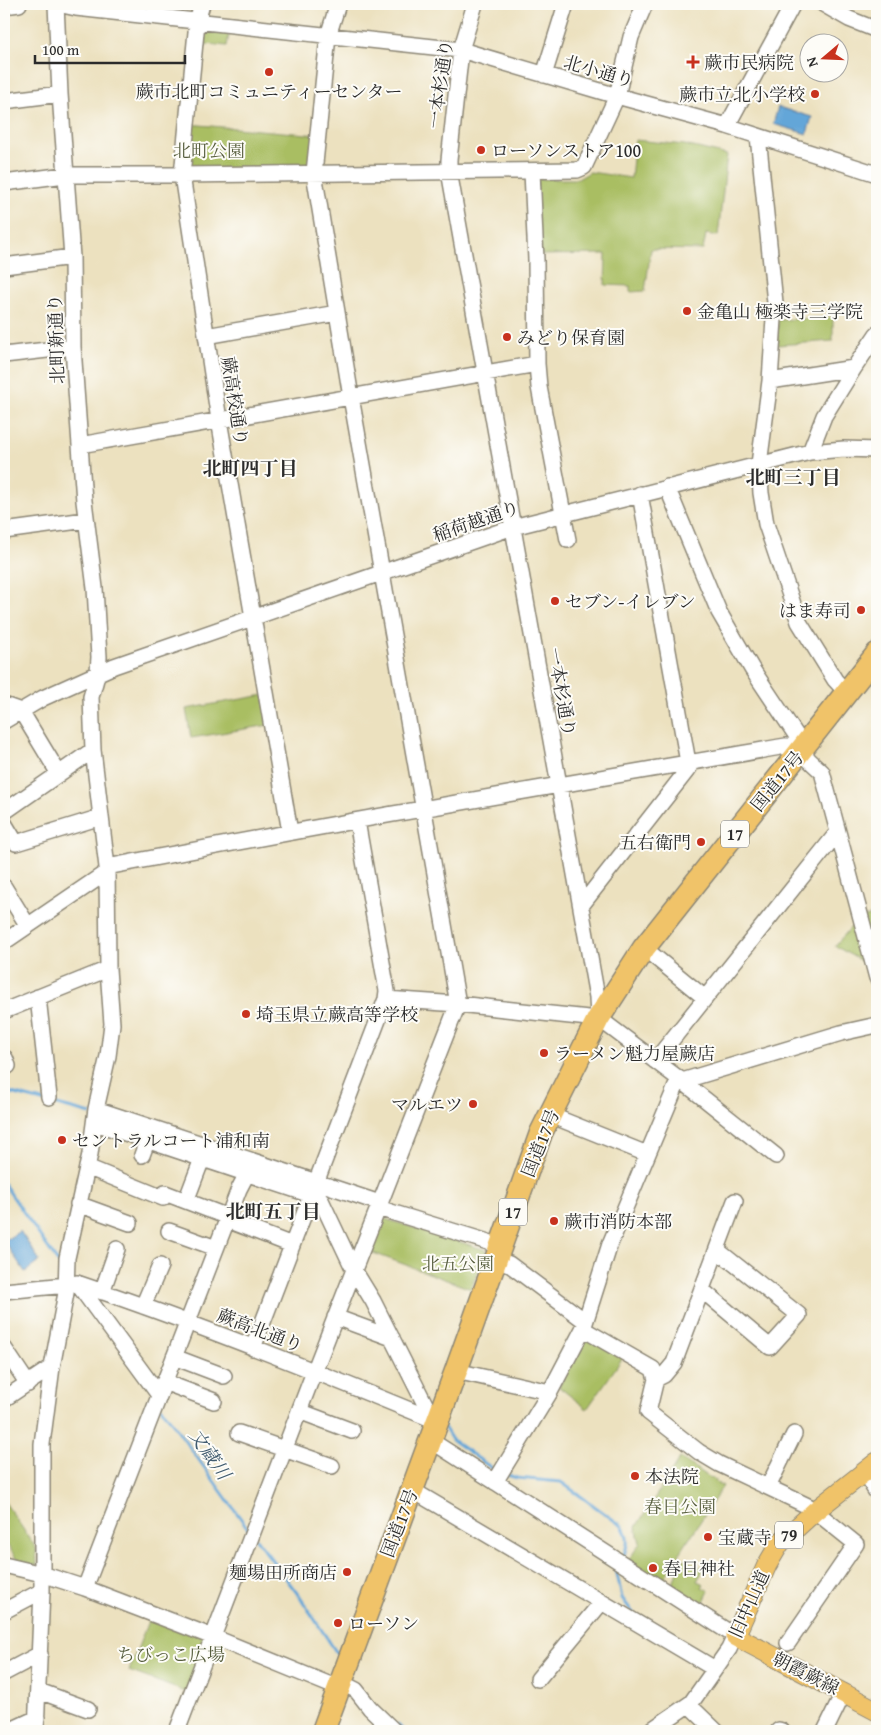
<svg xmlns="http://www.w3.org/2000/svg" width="881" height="1735" viewBox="0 0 881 1735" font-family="'Gentium Book Plus','Noto Serif JP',serif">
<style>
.green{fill:#a9be62;stroke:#6a7446}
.water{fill:#63a6d8;stroke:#476882}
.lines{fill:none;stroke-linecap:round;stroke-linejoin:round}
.stream{stroke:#63a6d8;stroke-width:3}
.minor-casing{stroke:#8c8675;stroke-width:18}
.major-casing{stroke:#8c8675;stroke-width:21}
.highway-casing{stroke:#8c8675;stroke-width:25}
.minor{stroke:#fff;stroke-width:15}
.major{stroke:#f0c369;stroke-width:19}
.highway{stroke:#f0c369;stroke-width:22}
.poi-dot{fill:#c8321e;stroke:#fdfcf7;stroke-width:2}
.labels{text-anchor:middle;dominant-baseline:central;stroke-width:4;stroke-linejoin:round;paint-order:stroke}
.shield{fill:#fdfcf7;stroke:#6a6a68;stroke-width:1}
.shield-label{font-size:16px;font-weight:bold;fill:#2b2b2b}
.poi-label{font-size:18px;fill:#2b2b2b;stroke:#fdfcf7;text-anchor:start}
.street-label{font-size:18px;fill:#2b2b2b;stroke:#fdfcf7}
.park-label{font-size:18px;fill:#575e3e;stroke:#fdfcf7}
.neighbourhood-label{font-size:19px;font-weight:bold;fill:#2b2b2b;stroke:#fdfcf7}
.water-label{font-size:19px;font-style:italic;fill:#415c70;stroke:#fdfcf7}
</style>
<rect width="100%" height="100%" fill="#fdfcf7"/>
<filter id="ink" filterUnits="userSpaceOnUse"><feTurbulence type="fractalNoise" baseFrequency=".02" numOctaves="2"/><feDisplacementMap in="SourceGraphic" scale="10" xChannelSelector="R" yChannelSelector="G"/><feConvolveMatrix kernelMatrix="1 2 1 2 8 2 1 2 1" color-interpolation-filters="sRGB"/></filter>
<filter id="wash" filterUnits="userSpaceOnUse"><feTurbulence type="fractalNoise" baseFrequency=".0096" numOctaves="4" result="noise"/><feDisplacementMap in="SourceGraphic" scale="20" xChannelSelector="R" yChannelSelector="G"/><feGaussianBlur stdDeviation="1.12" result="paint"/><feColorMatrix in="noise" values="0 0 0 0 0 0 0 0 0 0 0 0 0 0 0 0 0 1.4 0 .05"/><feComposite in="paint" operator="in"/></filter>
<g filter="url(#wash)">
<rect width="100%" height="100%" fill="#ece1bf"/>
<!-- green -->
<path class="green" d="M206 32 229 34 227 46 205 44Z
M187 124 318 135 314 173 182 175Z
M635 140 685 145 727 155 718 236 706 234 703 250 651 249 645 291 630 292V286L605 285 606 254 539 255 536 179H578L590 172 631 178Z
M833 317V341L777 345 778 320Z
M264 695 269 725 191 738 186 709Z
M877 914V970L835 946 858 919Z
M382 1218 486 1250 471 1289 368 1251Z
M583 1336 624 1356 587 1409 559 1387Z
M680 1458 723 1486 661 1583 628 1561 640 1543 636 1527Z
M4 1501 36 1548 37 1565 20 1564 4 1540Z
M684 1559 704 1569 697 1581 704 1584 702 1587 709 1591 702 1605 671 1586Z
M151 1613 213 1637 191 1694 129 1671Z"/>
<!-- water -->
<path class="water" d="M778 107 812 117 807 134 773 124Z
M20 1231 40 1261 25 1272 4 1241Z"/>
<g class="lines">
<!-- stream -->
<path class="stream" d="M4 1091 91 1114
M4 1184 62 1268
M161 1407 249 1530
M444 1427 452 1440 496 1471
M504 1474 517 1478 561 1482 622 1526C630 1538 628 1546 622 1559
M256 1539 300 1597 340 1658
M618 1566 616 1569 622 1598 633 1613
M398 1725 404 1731"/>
</g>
</g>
<g filter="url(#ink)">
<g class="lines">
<!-- minor casing -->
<g class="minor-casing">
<path id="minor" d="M58 4 76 8 461 50 617 96 727 126 877 174
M202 4 197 22 182 175 219 420 290 832
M475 4 461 50 449 160V171L597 997 598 1019
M823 4 849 19 877 30
M4 6 19 4
M544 75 566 4
M4 101 60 94
M727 126 793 4
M758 136 775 303 770 381 759 464 761 493 766 524 799 622 835 680 847 693
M532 171 536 260 537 364 539 387 568 540
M4 183 65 175H182L577 170 584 167 617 96 631 37 645 4
M4 266 72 257
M206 336 337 313
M4 355 73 347
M770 381 854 368
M80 445 537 364
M810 452 824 416 854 368 877 334
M667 487 719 612 752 669 804 747 807 758 822 772 877 978
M4 531 86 520
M4 705 21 711 59 774
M4 721 43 698 114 666 513 527 810 452 844 449 877 450
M4 812 93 750
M4 823 16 843 101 817
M107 867C333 823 560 785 786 746L804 747
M4 887 28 926
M581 906 689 768 640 494
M4 942 107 872
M644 948 705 998
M38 997 49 1097
M386 999 458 1004 598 1019 605 1023 682 1081 841 1033 877 1025
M4 1011 108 969
M655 1061 837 833
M4 1068 8 1066 5 1058
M96 1109 380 1203
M550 1115 647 1154
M95 1123 320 1198 354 1270 373 1301 435 1424
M142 1155 151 1131
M87 1167 163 1198
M165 1193 228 1217
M186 1201 205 1151
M78 1204 130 1223
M378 1208 501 1246
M227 1220 292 1245
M169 1231 216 1248
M496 1259 509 1264 585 1321
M77 1283 159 1395
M702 1290 770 1347 799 1315 717 1250
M4 1291 67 1285 77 1283C196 1323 313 1370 429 1418L435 1424
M102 1292 117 1249
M143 1306 160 1266
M335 1317 392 1338
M583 1329 653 1369 656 1379 648 1412 699 1452 719 1464 810 1507 856 1544 788 1643
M4 1348 28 1384
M253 1348 386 999 387 991 357 821
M174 1357 224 1376
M456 1371 550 1392
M656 1379 664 1375 674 1363 735 1201
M164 1382 214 1401
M4 1399 52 1367
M299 1411 352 1431
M239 1433 332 1466
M430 1440 735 1636 729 1649 691 1703 650 1731
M864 1472 877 1493
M495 1482 550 1392 583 1329 610 1244 677 1084 682 1081 776 1156
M768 1487 794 1434
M412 1490 715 1669
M4 1565 42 1574 85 1588 213 1637 328 1684 350 1687 356 1690 370 1708 394 1731
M85 1588 239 1189 253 1162
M4 1611 42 1591
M4 1673 40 1654
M538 1679 601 1603
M39 1691 88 1709
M689 1705 716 1731
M9 1731 37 1718
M36 1731 42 1591V1444L52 1367 66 1293 67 1258 90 1154 96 1109 108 1056 112 1024 108 969 107 867 93 750 91 697 98 672 99 657 95 588 84 501 73 347 72 257 60 94 56 4
M177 1731 314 1372 458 1004 351 397 314 173 328 36 338 4
M778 1731 779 1730 782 1731
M825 1731 844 1692"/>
</g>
<!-- major casing -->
<g class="major-casing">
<path id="major" d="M877 1462 815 1511 780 1543 767 1565 735 1636 877 1711"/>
</g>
<!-- highway casing -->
<g class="highway-casing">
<path id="highway" d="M323 1731 456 1371 541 1133 598 1019 644 948 877 654"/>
</g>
<!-- minor -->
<use href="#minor" class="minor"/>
<!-- major -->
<use href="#major" class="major"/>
<!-- highway -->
<use href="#highway" class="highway"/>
</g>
</g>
<!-- markers -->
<g class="poi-dot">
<path d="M690.5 54.5h5v5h5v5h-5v5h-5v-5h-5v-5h5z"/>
<circle cx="269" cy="72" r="5"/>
<circle cx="815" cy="94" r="5"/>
<circle cx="481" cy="150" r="5"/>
<circle cx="687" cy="311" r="5"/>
<circle cx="507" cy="337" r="5"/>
<circle cx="555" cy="601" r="5"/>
<circle cx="861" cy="610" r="5"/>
<circle cx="701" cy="842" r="5"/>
<circle cx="246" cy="1014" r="5"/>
<circle cx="544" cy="1053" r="5"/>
<circle cx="473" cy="1104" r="5"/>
<circle cx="62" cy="1140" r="5"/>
<circle cx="554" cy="1221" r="5"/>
<circle cx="635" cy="1476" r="5"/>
<circle cx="708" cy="1537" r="5"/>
<circle cx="653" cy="1568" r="5"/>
<circle cx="347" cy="1572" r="5"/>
<circle cx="338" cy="1623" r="5"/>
</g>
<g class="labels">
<!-- shield labels -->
<g class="shield">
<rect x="721" y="820.5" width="28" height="27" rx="4"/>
<rect x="499" y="1198.5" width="28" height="27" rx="4"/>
<rect x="775" y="1521.5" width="28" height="27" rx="4"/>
</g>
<g class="shield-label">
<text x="735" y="834">17</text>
<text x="513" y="1212">17</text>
<text x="789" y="1535">79</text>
</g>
<!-- poi labels -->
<g class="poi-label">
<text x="704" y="62">蕨市民病院</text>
<text x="269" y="91" text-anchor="middle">蕨市北町コミュニティーセンター</text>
<text x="805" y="94" text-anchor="end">蕨市立北小学校</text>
<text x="491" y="150">ローソンストア100</text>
<text x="697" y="311">金亀山 極楽寺三学院</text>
<text x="517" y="337">みどり保育園</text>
<text x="565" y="601">セブン-イレブン</text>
<text x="851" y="610" text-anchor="end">はま寿司</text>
<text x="691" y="842" text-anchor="end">五右衛門</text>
<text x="256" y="1014">埼玉県立蕨高等学校</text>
<text x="554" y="1053">ラーメン魁力屋蕨店</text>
<text x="463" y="1104" text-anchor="end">マルエツ</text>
<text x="72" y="1140">セントラルコート浦和南</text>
<text x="564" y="1221">蕨市消防本部</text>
<text x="645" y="1476">本法院</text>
<text x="718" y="1537">宝蔵寺</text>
<text x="663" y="1568">春日神社</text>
<text x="337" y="1572" text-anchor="end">麺場田所商店</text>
<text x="348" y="1623">ローソン</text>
</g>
<!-- street labels -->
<g class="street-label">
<text transform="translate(599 71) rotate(16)">北小通り</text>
<text transform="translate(440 84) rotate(-82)">一本杉通り</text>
<text transform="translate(56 339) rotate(-92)">北町新通り</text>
<text transform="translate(235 401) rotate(81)">蕨高校通り</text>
<text transform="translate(476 521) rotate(-19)">稲荷越通り</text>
<text transform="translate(562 692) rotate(80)">一本杉通り</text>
<text transform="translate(777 781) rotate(-51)">国道17号</text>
<text transform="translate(540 1143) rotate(-68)">国道17号</text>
<text transform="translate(260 1330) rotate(21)">蕨高北通り</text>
<text transform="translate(399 1523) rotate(-69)">国道17号</text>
<text transform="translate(749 1604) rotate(-66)">旧中山道</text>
<text transform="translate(806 1673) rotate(27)">朝霞蕨線</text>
</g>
<!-- park labels -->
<g class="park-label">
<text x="209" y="150">北町公園</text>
<text x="458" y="1263">北五公園</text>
<text x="680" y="1506">春日公園</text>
<text x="171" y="1654">ちびっこ広場</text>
</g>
<!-- neighbourhood labels -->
<g class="neighbourhood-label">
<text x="250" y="468">北町四丁目</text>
<text x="793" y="477">北町三丁目</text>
<text x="273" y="1211">北町五丁目</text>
</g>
<!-- water labels -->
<g class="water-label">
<text transform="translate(210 1454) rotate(55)">文蔵川</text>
</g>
</g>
<!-- margin -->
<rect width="881" height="1735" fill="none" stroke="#fdfcf7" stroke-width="20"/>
<!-- north arrow -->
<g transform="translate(824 58) rotate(251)"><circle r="24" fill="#fdfcf7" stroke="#a9a8a5"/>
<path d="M0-4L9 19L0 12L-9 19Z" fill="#c8321e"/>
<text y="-8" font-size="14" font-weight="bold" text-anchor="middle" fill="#2b2b2b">N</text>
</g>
<!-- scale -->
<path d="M35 55v8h150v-8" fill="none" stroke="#2b2b2b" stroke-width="2.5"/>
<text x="42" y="55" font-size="15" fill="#2b2b2b" stroke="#fdfcf7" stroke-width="4" paint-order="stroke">100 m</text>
</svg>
